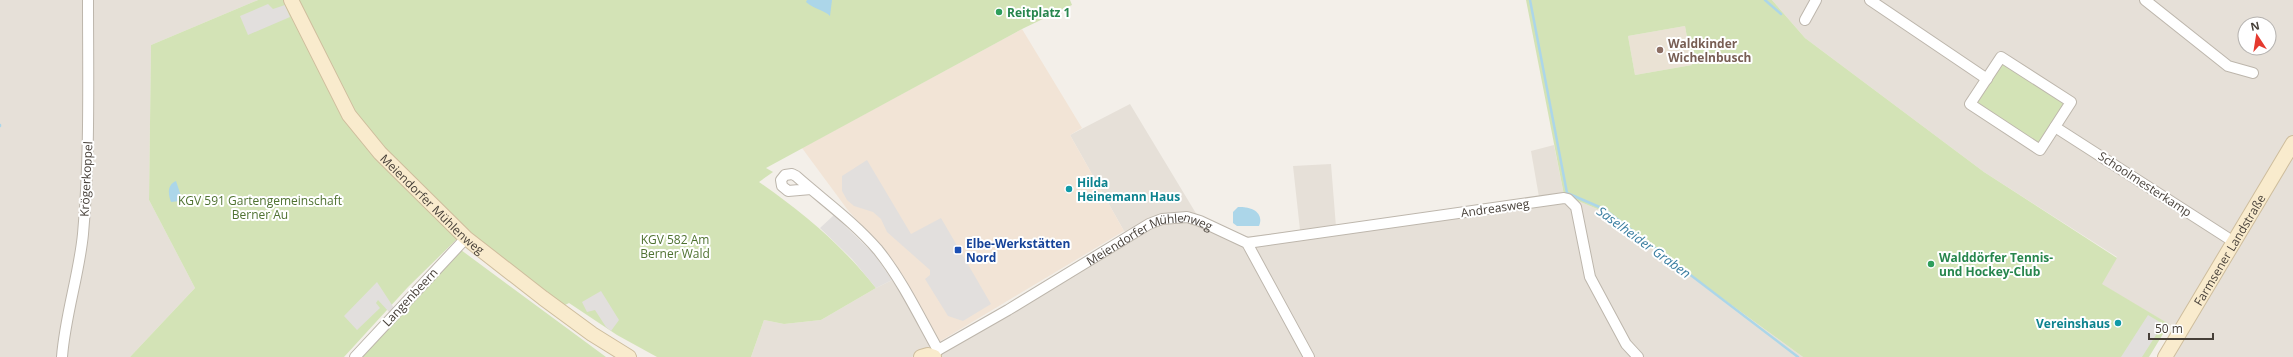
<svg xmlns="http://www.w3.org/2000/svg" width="2293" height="357" viewBox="0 0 2293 357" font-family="'Open Sans',sans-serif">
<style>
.residential{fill:#e6e0d8;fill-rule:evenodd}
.commercial{fill:#f2e4d6}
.education{fill:#eae2d4}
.green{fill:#d3e3b6;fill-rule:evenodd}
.parking{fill:#e2dfdd}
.water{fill:#acd6e9}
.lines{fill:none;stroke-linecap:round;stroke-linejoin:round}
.stream{stroke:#acd6e9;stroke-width:2.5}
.street-casing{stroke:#bdb6ac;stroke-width:12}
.secondary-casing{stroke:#cebd9d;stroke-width:16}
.street{stroke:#fff;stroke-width:10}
.secondary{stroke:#f9ebcd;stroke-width:14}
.leisure-dot{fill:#2e9e5b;stroke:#fff;stroke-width:1.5}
.education-dot{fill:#8d6e63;stroke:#fff;stroke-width:1.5}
.culture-dot{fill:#0f9aa8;stroke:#fff;stroke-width:1.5}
.transit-dot{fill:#1a4fb4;stroke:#fff;stroke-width:1.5}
.labels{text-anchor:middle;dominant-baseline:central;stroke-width:4;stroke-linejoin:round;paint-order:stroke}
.leisure-label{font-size:12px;font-weight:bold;fill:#27864d;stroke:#fff;text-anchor:start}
.education-label{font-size:12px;font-weight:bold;fill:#785e54;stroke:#fff;text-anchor:start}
.street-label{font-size:12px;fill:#463f38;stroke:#fff}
.culture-label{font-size:12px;font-weight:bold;fill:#0d838f;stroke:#fff;text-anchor:start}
.park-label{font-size:12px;fill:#4f7231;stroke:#fff}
.transit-label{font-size:12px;font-weight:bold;fill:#164399;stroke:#fff;text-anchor:start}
.water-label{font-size:13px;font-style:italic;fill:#397da0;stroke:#fff}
</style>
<rect width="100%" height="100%" fill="#f3efe9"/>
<!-- residential -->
<path class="residential" d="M0 0H258L151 45 149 200 195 288 130 357H0Z
M1772 0H2293V357H2174L2187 335 2101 284 2117 257 1984 172 1805 38ZM2245 24H2269V48H2245Z
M1130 104 1200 220 1245 237 1300 230 1293 166 1331 164 1336 227 1539 197 1531 151 1554 145 1564 195 1602 211 1803 357H928L1133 236 1124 231 1070 135Z
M892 280 932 345 912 357H751L764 320 784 324 821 320 876 288Z"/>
<!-- commercial -->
<path class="commercial" d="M1022 29 1082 128 1070 135 1124 231 939 342 867 232 847 209 802 148Z"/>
<!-- education -->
<path class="education" d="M1685 26 1692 65 1635 75 1628 36Z"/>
<!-- green -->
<path class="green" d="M258 0H283L326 79 457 239 408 287 344 357H130L195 288 149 200 151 45Z
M297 0H1070L1072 5 1022 29 766 168 773 172 759 182C803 213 842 245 876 288L821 320 784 324 764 320 751 357H657L617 335 569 303 563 306 486 247 423 190 362 124Z
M1526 0H1772L1805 38 1984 172 2117 258 2102 284 2169 324 2149 357H1803L1602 211 1564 195ZM1685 26 1692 65 1635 75 1628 36Z
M2002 58 2069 102 2039 148 1972 104Z
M461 250 606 357H362Z"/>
<!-- parking -->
<path class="parking" d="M268 4 273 9 285 5 290 17 248 35 240 16Z
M867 160 911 234 941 218 991 304 963 321 948 316 925 279 930 275V270L887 232 881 219 873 212 854 206 847 200 842 191V176Z
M834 215 874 254 892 280 876 288 852 259 820 228Z
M377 282 394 308 389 312 378 300 376 303 380 308 357 330 344 316Z
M601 291 619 320 611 331 606 327 595 310 587 312 582 302Z
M2148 315 2163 324 2142 357H2121Z"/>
<!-- water -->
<path class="water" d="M807 0H832L830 16C826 11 814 9 806 2Z
M176 181 181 196 180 201 171 202C168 194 167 185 176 181Z
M1238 207C1249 206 1265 211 1259 226H1237L1233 223V212Z"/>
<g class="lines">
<!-- stream -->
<path class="stream" d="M1530 0 1567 193 1604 209 1798 357
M1765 0 1781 14
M0 125V126"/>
<!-- street casing -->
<g class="street-casing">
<g id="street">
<path d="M1870 0 1987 79"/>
<path d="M2145 0 2228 66 2253 73"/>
<path d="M1805 20 1816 0"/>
<path d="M2001 57 2071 102 2040 150 1970 104Z"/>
<path d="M2055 127 2234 242"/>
<path d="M811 189 788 191 782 186 781 180 785 175 792 174 796 176C823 200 854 222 878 250 902 280 919 316 938 350"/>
<path d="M1247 243 1564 198 1568 199 1576 207 1590 277 1626 344 1638 357"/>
<path id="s1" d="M932 356 938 350 1008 310 1149 224 1162 219 1187 217 1200 221 1247 243 1309 357"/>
<path d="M62 357C65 316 79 275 83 234 90 156 88 78 88 0"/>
<path d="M355 357 466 238"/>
</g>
</g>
<!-- secondary casing -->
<g class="secondary-casing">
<g id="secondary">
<path id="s2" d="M291 0 349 115 380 153 466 238 543 298 592 334 629 357"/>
<path d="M921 357 928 355 934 357"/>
<path id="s3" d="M2165 357 2293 143"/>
</g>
</g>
<!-- street -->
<use href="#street" class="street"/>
<!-- secondary -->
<use href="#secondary" class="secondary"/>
</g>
<!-- markers -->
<g class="leisure-dot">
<circle cx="999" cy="12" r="4"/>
<circle cx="1931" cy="264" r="4"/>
</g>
<circle class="education-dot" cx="1660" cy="50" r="4"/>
<g class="culture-dot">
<circle cx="1069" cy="189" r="4"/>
<circle cx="2118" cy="323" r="4"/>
</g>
<rect class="transit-dot" x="954" y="246" width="8" height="8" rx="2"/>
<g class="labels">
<!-- leisure labels -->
<g class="leisure-label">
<text x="1007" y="12">Reitplatz 1</text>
<text x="1939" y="257">Walddörfer Tennis-<tspan x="1939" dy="14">und Hockey-Club</tspan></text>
</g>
<!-- education labels -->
<g class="education-label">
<text x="1668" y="43">Waldkinder<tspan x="1668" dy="14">Wichelnbusch</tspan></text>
</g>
<!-- street labels -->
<g class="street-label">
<text transform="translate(86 179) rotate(-87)">Krögerkoppel</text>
<text transform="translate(2145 184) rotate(33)">Schoolmesterkamp</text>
<text stroke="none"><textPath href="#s2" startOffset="251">Meiendorfer Mühlenweg</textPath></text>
<text transform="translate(1495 208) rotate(-8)">Andreasweg</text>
<text stroke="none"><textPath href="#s1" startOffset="251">Meiendorfer Mühlenweg</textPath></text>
<text stroke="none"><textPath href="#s3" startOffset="125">Farmsener Landstraße</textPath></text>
<text transform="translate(410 297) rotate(-47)">Langenbeern</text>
</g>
<!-- culture labels -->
<g class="culture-label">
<text x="1077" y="182">Hilda<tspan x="1077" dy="14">Heinemann Haus</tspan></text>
<text x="2110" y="323" text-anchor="end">Vereinshaus</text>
</g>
<!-- park labels -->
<g class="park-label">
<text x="260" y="200">KGV 591 Gartengemeinschaft<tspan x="260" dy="14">Berner Au</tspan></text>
<text x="675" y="239">KGV 582 Am<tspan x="675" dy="14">Berner Wald</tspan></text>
</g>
<!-- transit labels -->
<g class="transit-label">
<text x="966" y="243">Elbe-Werkstätten<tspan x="966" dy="14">Nord</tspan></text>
</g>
<!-- water labels -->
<g class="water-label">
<text transform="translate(1644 242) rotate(36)">Saselheider Graben</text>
</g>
</g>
<!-- north arrow -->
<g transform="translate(2257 36) rotate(348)"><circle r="19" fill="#ffffff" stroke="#b5b2af"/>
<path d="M0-3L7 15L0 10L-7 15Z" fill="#e5392e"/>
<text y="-6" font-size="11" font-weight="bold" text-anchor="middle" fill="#463f38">N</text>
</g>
<!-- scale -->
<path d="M2149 333v6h64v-6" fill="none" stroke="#463f38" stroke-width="2"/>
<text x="2155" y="333" font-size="12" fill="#463f38" stroke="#ffffff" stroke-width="3" paint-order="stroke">50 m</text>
</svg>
